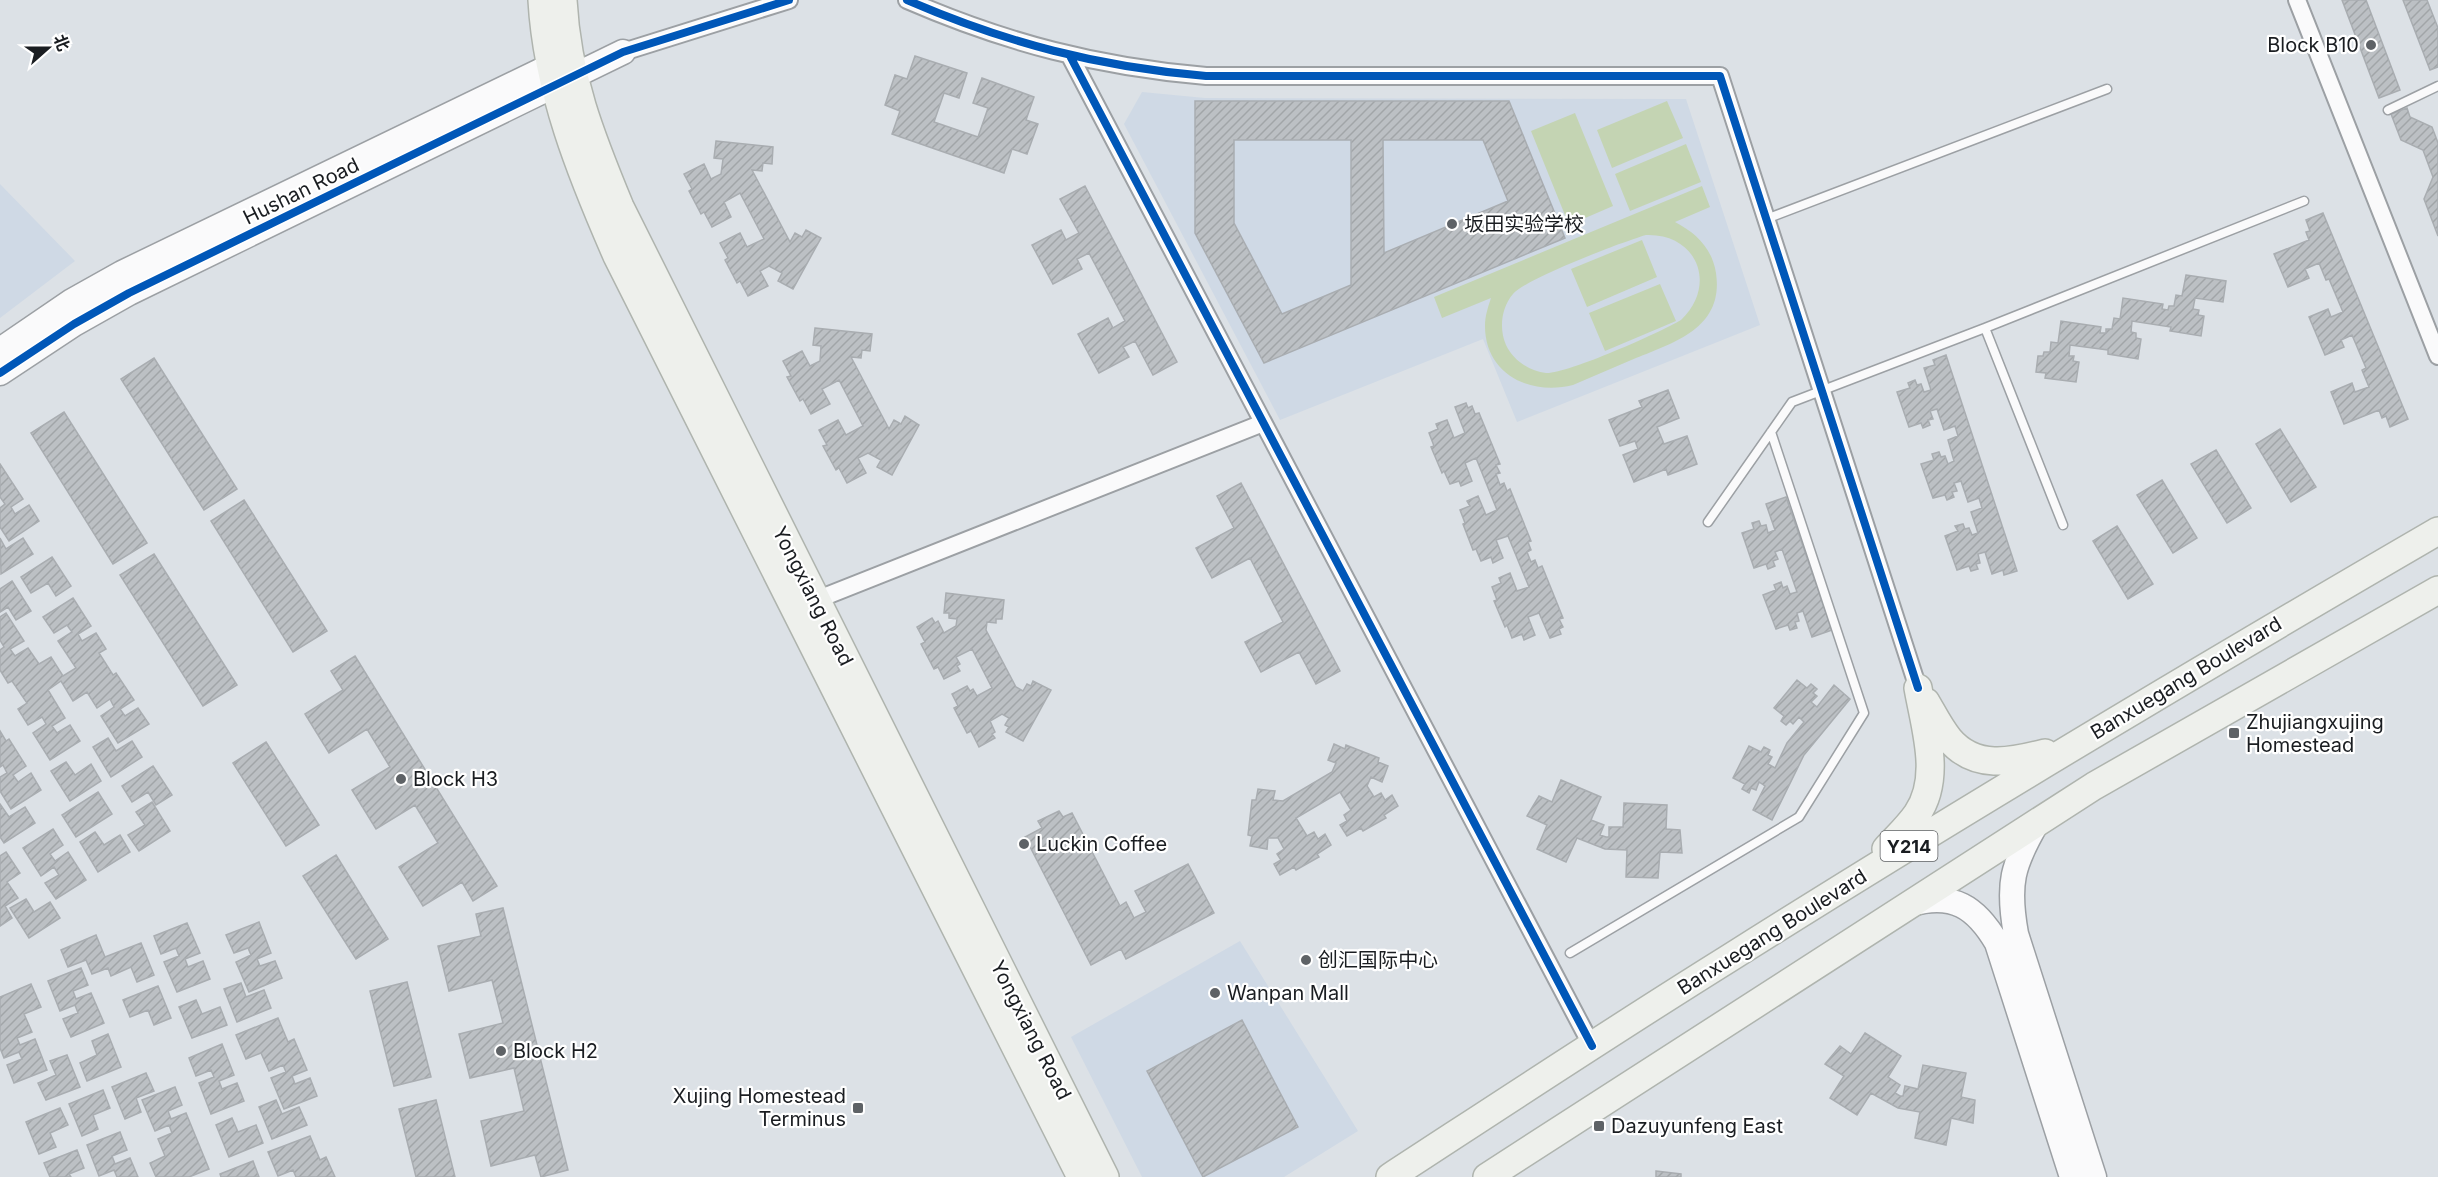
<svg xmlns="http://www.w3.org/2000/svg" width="2438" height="1177" viewBox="0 0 2438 1177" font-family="Inter,'Noto Sans SC',sans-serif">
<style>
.built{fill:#cfd9e5}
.pitch{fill:#c4d4b3;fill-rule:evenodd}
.building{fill:url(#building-hatch);stroke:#a9adb1;stroke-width:1.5;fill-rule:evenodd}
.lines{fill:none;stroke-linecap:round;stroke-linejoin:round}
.lane-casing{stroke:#9ca0a4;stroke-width:11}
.street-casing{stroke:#9ca0a4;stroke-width:20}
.secondary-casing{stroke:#9ca0a4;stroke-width:27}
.primary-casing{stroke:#afb4ae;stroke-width:30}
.lane{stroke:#fafafb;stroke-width:8}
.street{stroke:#fafafb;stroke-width:16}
.secondary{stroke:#fafafb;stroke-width:24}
.primary{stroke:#eef0ec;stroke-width:27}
.cycleway-casing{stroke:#fff;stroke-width:11}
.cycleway{stroke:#0057b8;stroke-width:8}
.poi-dot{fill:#5e6266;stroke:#fff;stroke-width:2}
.labels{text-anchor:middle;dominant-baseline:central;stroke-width:4.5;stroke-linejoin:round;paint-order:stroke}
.shield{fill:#fff;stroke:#5f6164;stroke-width:1.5}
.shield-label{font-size:18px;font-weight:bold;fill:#1a1d21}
.poi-label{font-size:20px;fill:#1a1d21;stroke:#fff;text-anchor:start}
.street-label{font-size:20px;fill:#1a1d21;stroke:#fff}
</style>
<defs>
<pattern id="building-hatch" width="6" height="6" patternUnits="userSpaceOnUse" patternTransform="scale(1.5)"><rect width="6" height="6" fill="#bcc0c4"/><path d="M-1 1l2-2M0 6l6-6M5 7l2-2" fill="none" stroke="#a1a5a8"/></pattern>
</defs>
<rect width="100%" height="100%" fill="#dce1e6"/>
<!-- built -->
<path class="built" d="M1142 92 1205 98 1686 99 1760 325 1517 422 1483 339 1280 420 1124 124Z
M0 184 75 261 0 318Z
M1240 941 1358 1131 1284 1177H1142L1071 1037Z"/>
<!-- pitch -->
<path class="pitch" d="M1667 101 1683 138 1612 168 1597 130Z
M1575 113 1613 206 1569 225 1531 131Z
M1686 144 1701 182 1630 211 1615 174Z
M1702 186 1710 207 1675 222C1696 233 1712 248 1716 273 1724 327 1676 342 1636 358 1615 367 1594 376 1573 385 1530 396 1485 374 1485 326 1485 316 1488 307 1491 298L1442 318 1434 297ZM1646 235C1697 233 1718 285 1681 320 1659 333 1567 374 1546 373 1529 371 1513 360 1506 345 1499 329 1501 308 1513 294 1527 278 1622 242 1646 235Z
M1642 240 1657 277 1587 307 1571 269Z
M1660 284 1676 321 1605 351 1589 313Z"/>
<!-- building -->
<path class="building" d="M2342 0H2366L2400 90 2379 98Z
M2403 0H2427L2438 28V67L2430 70Z
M915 56 967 73 959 98 944 93 934 122 978 137 988 108 973 103 982 78 1034 97 1026 120 1038 124 1027 154 1012 149 1004 173 892 134 900 111 885 105 895 75 907 79Z
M1195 101H1509L1565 238 1264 363 1195 233ZM1234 140H1351V285L1282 314 1234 223ZM1383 140H1483L1508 201 1384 253Z
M2407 108 2410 117 2432 127 2438 143V236L2424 199 2433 177 2423 150 2401 140 2391 114Z
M716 141 773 147 772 164 763 163 762 171 752 170 790 242 795 233 802 237 806 230 821 238 793 289 778 281 782 273 769 266 760 271 768 286 748 296 740 281 737 283 725 260 728 258 720 243 740 233 747 247 764 239 740 193 724 202 731 217 712 227 704 212 701 214 689 191 692 189 684 174 704 164 711 179 721 174 723 159 714 158Z
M1085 186 1177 362 1153 375 1135 341 1123 347 1129 357 1099 373 1078 334 1108 318 1113 328 1125 321 1089 253 1077 259 1082 269 1053 284 1032 245 1061 230 1066 240 1079 233 1060 199Z
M2323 213 2408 419 2390 427 2386 416 2382 418 2379 410 2344 424 2331 392 2352 383 2355 392 2369 387 2362 370 2366 368 2352 335 2341 340 2344 347 2325 355 2309 317 2328 309 2331 317 2343 312 2329 279 2326 280 2319 263 2305 269 2309 278 2288 287 2274 254 2309 240 2306 232 2310 231 2306 220Z
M2186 275 2226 281 2223 302 2195 298 2193 309 2199 310 2198 315 2204 316 2201 336 2170 331 2171 327 2132 321 2131 332 2136 333V338L2141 339 2138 359 2108 354V350L2070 345 2069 356H2074L2073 361 2079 362 2076 382 2045 378 2046 373 2036 372 2038 356H2043L2044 352H2050L2051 342 2058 343 2061 321 2101 327 2100 333H2106V329H2112L2114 318 2120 319 2123 298 2163 304 2162 309 2168 310 2169 306H2174L2176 295 2182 296Z
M815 328 872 334 870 351 862 350 861 358 851 357 889 429 894 420 901 424 905 416 919 425 892 475 877 467 881 460 868 453 858 458 866 473 847 483 839 468 836 470 823 446 827 445 819 430 838 420 846 435 863 426 839 380 822 389 830 404 811 414 803 399 800 401 787 377 791 376 783 361 802 351 810 366 820 361 821 346 813 345Z
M1946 355 2017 571 2004 575 2003 570 1992 574 1985 552 1978 554 1980 563 1976 564 1978 569 1971 571 1969 566 1957 570 1945 536 1958 531 1955 526 1963 524 1965 529 1969 528 1972 535 1978 533 1971 512 1982 508 1979 498 1968 502 1961 481 1954 483 1957 491 1952 492 1954 497 1947 500 1945 495 1933 498 1921 464 1934 460 1932 454 1939 452 1941 457 1945 456 1948 464 1954 461 1948 440 1958 436 1955 426 1944 430 1937 409 1930 411 1933 419 1928 420 1930 425 1923 428 1921 423 1909 427 1897 392 1910 388 1908 383 1915 380 1917 385 1921 384 1924 392 1931 390 1924 368 1935 365 1933 360Z
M154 358 237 489 204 510 121 379Z
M1668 390 1679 418 1657 427 1664 444 1687 436 1697 464 1668 475 1666 469 1634 482 1623 455 1638 449 1635 441 1620 446 1609 420 1642 407 1639 401Z
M1466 403 1468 408 1472 406 1475 414 1479 413 1500 464 1496 465 1500 473 1496 474 1500 485 1504 483 1507 491 1510 489 1531 541 1528 542 1531 550 1527 552 1531 562 1535 560 1538 568 1542 566 1563 618 1559 619 1563 627 1559 629 1561 634 1550 638 1539 613 1528 617 1535 635 1524 640 1522 634 1512 638 1507 625 1505 627 1494 601 1497 600 1492 587 1501 583 1499 578 1510 573 1517 591 1529 587 1508 536 1496 540 1503 558 1493 563 1491 557 1481 561 1476 549 1473 550 1463 524 1465 523 1460 510 1470 506 1467 501 1478 496 1486 515 1497 510 1476 458 1465 463 1472 481 1461 486 1459 481 1450 484 1444 471 1442 473 1431 447 1434 446 1429 433 1438 429 1436 424 1447 420 1454 438 1465 433 1455 407Z
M64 412 147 543 113 564 31 433Z
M2280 429 2316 487 2291 502 2256 444Z
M2216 450 2251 508 2227 523 2191 464Z
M0 464 23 499 11 507 15 514 29 505 39 521 9 541 0 527V508L5 504 0 497Z
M2162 480 2197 538 2173 553 2137 495Z
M1241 483 1340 671 1316 684 1299 652 1261 672 1245 642 1283 622 1250 558 1212 578 1196 548 1234 528 1217 496Z
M1786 497 1832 630 1812 637 1803 611 1797 613 1799 621 1795 622 1797 628 1790 630 1788 625 1776 629 1763 595 1776 590 1774 585 1781 582 1783 588 1787 586 1790 594 1797 592 1782 549 1775 552 1778 559 1773 561 1775 566 1768 569 1766 564 1754 568 1742 533 1754 529 1752 523 1759 521 1761 526 1766 525 1768 533 1775 530 1766 504Z
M244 500 327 631 293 652 211 521Z
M2117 526 2153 584 2128 599 2093 541Z
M0 538 6 549 23 538 33 554 1 574Z
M154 554 237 685 203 706 120 575Z
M52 557 71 586 56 596 48 583 31 593 21 577Z
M12 581 31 611 16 620 8 607 0 612V589Z
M946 593 1004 600 1002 619H996V623L987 622 986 630 1016 687 1023 691 1027 684 1031 686 1033 681 1051 690 1023 741 1006 732 1009 727 1005 725 1009 718 1002 714 990 721 995 732 992 734 995 738 979 747 971 731 967 733 954 708 958 706 952 694 967 686 970 691 973 689 977 696 992 688 972 649 956 657 960 664 957 666 960 671 944 679 938 667 934 669 921 644 925 642 917 627 932 618 935 623 938 621 944 633 956 626 957 619 949 618V613H944Z
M73 598 91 626 78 634 82 641 96 633 106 649 99 653 113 675 116 673 134 700 120 709 125 716 138 708 149 724 118 743 101 716 114 707 110 699 97 708 87 692 73 701 61 681 48 690 65 718 52 726 57 733 70 725 80 741 50 760 33 733 46 724 42 717 28 725 18 709 27 703 12 681 8 683 0 670V650L4 647 0 640V617L6 613 24 641 10 649 15 656 28 648 39 664 51 657 63 676 76 668 58 641 72 632 67 625 54 633 43 617Z
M355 656 497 886 473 901 462 882 423 906 399 867 438 843 415 805 376 829 352 790 390 767 367 729 329 753 305 714 343 690 331 671Z
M1797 680 1807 688 1811 684 1817 689 1813 693 1817 696 1811 702 1817 707 1834 685 1850 699 1804 755 1772 820 1753 810 1765 786 1759 782 1756 790 1751 788 1749 793 1742 789 1745 784 1733 778 1749 746 1761 752 1764 747 1770 750 1768 755 1772 757 1768 764 1775 768 1787 743 1804 722 1799 717 1793 724 1790 721 1786 725 1781 721 1784 716 1774 708Z
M0 731 6 741 9 739 26 766 13 775 18 782 31 773 41 790 11 809 0 791V777L7 773 3 765 0 767Z
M108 738 116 751 132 741 142 757 111 777 93 747Z
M266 742 319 825 286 846 233 763Z
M1334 744 1345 749 1346 745 1379 758 1378 762 1388 766 1382 782 1371 777 1367 786 1374 797 1381 793 1385 800 1392 795 1398 806 1384 815 1386 818 1363 831 1361 828 1347 836 1340 825 1347 821 1344 815 1351 810 1340 792 1296 818 1307 836 1314 832 1318 839 1325 834 1331 845 1317 854 1319 857 1296 870 1294 867 1280 875 1274 864 1281 860 1277 854 1284 849 1278 838H1268L1267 849 1250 846 1252 836 1248 835 1252 800H1256L1258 789 1275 791 1273 800 1283 801 1332 772 1336 763 1328 760Z
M66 762 75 775 91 764 101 781 70 801 51 771Z
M153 766 172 795 156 805 148 792 132 802 122 786Z
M1561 780 1601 797 1591 820 1604 825 1600 835 1606 837H1609V827H1623L1624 803 1667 805 1666 829 1680 830 1682 853 1660 852 1658 878 1626 877 1627 850 1605 849 1577 838 1566 862 1537 849 1547 825 1527 816 1539 796 1552 802Z
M98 792 112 814 76 837 62 815Z
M152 802 170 831 139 851 128 835 145 825 136 812Z
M0 804 9 817 25 807 35 823 4 843 0 837Z
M1059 811 1063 817 1072 813 1120 906 1126 902 1134 918 1146 912 1135 891 1188 864 1214 913 1126 959 1121 949 1091 965 1025 837 1042 828 1038 821Z
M53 829 63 845 50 854 55 861 68 852 86 880 56 899 45 883 59 875 54 867 41 876 23 848Z
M95 832 104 845 120 835 130 852 98 872 80 842Z
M6 852 20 873 7 882 18 898 5 906 12 918 0 926V856Z
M336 855 388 939 356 959 303 876Z
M26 899 34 912 50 902 60 918 29 938 10 908Z
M503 908 568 1170 541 1177 535 1155 491 1166 481 1121 524 1111 514 1068 470 1078 459 1034 503 1023 492 980 449 991 438 946 481 936 476 914Z
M259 922 271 953 257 959 260 966 275 961 282 978 249 992 236 962 251 955 248 948 234 953 226 935Z
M187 923 200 953 185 959 188 967 203 961 210 979 177 992 164 962 179 956 176 948 161 954 154 936Z
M96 935 105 957 141 943 154 975 137 982 131 967 111 976 108 968 92 974 86 960 68 967 61 950Z
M81 968 88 985 73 991 76 999 91 993 104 1023 71 1037 63 1019 78 1013 75 1005 60 1011 48 981Z
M407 982 431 1077 394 1086 370 991Z
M241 983 246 997 264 990 271 1008 237 1022 224 989Z
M31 984 41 1007 24 1014 32 1032 17 1038 20 1045 35 1039 47 1070 14 1083 7 1065 22 1059 19 1052 4 1058 0 1048V997Z
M158 986 171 1018 154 1025 148 1010 130 1017 123 1000Z
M196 1000 202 1014 220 1007 227 1025 192 1038 179 1007Z
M278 1018 288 1042 294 1039 307 1070 292 1076 295 1084 310 1078 317 1096 284 1109 271 1078 286 1072 283 1065 269 1071 261 1053 246 1059 236 1035Z
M1242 1020 1298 1127 1203 1177 1147 1071Z
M1865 1033 1901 1056 1888 1077 1900 1085 1895 1093 1900 1096H1903L1905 1086 1918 1089 1923 1065 1966 1073 1961 1097 1975 1100 1973 1123 1951 1118 1946 1145 1915 1138 1920 1112 1898 1108 1871 1093 1857 1115 1830 1098 1844 1076 1825 1064 1840 1046 1851 1054Z
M108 1034 121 1067 87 1081 80 1063 97 1055 92 1041Z
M222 1044 234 1075 219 1081 222 1089 237 1083 244 1101 211 1114 199 1083 214 1077 211 1070 196 1076 189 1058Z
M67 1055 80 1087 46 1100 38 1083 56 1075 50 1061Z
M146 1073 154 1091 136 1098 141 1112 125 1119 112 1087Z
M175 1087 182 1105 168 1111 171 1119 186 1113 209 1169 189 1177H156L150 1163 165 1156 158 1139 172 1133 169 1125 155 1131 142 1100Z
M103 1090 110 1108 93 1115 98 1129 82 1136 69 1104Z
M276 1100 282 1114 299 1107 307 1125 272 1139 259 1107Z
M436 1100 455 1177H416L399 1109Z
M60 1108 68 1125 50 1133 56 1147 39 1154 26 1122Z
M232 1118 238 1132 256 1125 263 1143 229 1157 216 1125Z
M120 1132 127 1150 112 1156 115 1164 130 1158 138 1177H117L114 1170 99 1176 87 1145Z
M310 1136 320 1160 326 1157 335 1177H296L293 1170 278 1176 268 1152Z
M77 1150 84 1168 69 1174 71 1177H50L44 1163Z
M253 1161 259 1177H221L220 1174Z
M1656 1171 1681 1174V1177H1656Z"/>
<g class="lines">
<!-- lane casing -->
<g class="lane-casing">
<path id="lane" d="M2388 110 2438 86
M1766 219 2107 89
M1985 328 2063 525
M1708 522 1792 402 1985 328 2304 201
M1570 953 1799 817 1864 713 1771 432"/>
</g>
<!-- street casing -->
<g class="street-casing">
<path id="street" d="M907 0C1006 43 1099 67 1206 76H1720L1918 688
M2297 0 2438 356
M623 52 789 0
M1070 56 1592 1046
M816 600 1263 423"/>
</g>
<!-- secondary casing -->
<g class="secondary-casing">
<path id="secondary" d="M0 350 72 301 122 273 567 58
M0 373 74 324 129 293 623 52
M2038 821C2012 865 2007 884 2016 934L2094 1177
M1911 904C1953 892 1976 907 1997 943L2072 1177"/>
</g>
<!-- primary casing -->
<g class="primary-casing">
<path id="primary" d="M542 0C547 90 581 174 617 256L1081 1177
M563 0C567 77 591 137 620 207L1105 1177
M1926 702C1933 714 1940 728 1949 739 1975 770 2011 762 2045 753
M1886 849C1896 838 1908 827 1917 814 1942 778 1925 728 1918 688
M1390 1177C1502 1104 1614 1030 1728 959 1962 811 2199 670 2438 531
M1487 1177 2094 786 2438 590"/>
</g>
<!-- lane -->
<use href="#lane" class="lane"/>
<!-- street -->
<use href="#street" class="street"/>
<!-- secondary -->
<use href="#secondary" class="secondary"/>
<!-- primary -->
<use href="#primary" class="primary"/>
<!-- cycleway casing -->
<g class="cycleway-casing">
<path id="cycleway" d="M907 0C1006 43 1099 67 1206 76H1720L1918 688
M1070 56 1592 1046
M0 373 74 324 129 293 623 52 789 0"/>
</g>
<!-- cycleway -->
<use href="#cycleway" class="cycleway"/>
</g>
<!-- markers -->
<g class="poi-dot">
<circle cx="2371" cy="45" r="6"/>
<circle cx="1452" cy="224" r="6"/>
<rect x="2228" y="727" width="12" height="12" rx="3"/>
<circle cx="401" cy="779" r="6"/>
<circle cx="1024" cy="844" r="6"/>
<circle cx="1306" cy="960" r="6"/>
<circle cx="1215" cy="993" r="6"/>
<circle cx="501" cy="1051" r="6"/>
<rect x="852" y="1102" width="12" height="12" rx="3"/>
<rect x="1593" y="1120" width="12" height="12" rx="3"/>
</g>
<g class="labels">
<!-- shield labels -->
<rect class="shield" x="1880.5" y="831" width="57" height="30" rx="4.5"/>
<g class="shield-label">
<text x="1909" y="846">Y214</text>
</g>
<!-- poi labels -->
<g class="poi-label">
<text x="2359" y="45" text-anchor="end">Block B10</text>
<text x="1464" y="224">坂田实验学校</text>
<text x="2246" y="722">Zhujiangxujing<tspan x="2246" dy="23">Homestead</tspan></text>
<text x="413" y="779">Block H3</text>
<text x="1036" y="844">Luckin Coffee</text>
<text x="1318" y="960">创汇国际中心</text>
<text x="1227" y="993">Wanpan Mall</text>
<text x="513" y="1051">Block H2</text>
<text x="846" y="1096" text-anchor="end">Xujing Homestead<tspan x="846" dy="23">Terminus</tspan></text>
<text x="1611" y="1126">Dazuyunfeng East</text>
</g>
<!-- street labels -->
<g class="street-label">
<text transform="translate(301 191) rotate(-26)">Hushan Road</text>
<text transform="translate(813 596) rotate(63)">Yongxiang Road</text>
<text transform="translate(2186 678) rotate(-31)">Banxuegang Boulevard</text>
<text transform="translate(1772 932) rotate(-32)">Banxuegang Boulevard</text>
<text transform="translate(1031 1030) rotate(63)">Yongxiang Road</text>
</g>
</g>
<!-- north arrow -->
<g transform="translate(48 48) rotate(69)" stroke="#ffffff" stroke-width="4.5" paint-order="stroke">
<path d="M0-4.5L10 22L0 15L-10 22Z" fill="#1a1d21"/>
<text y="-9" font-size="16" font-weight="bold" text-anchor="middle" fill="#1a1d21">北</text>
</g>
</svg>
